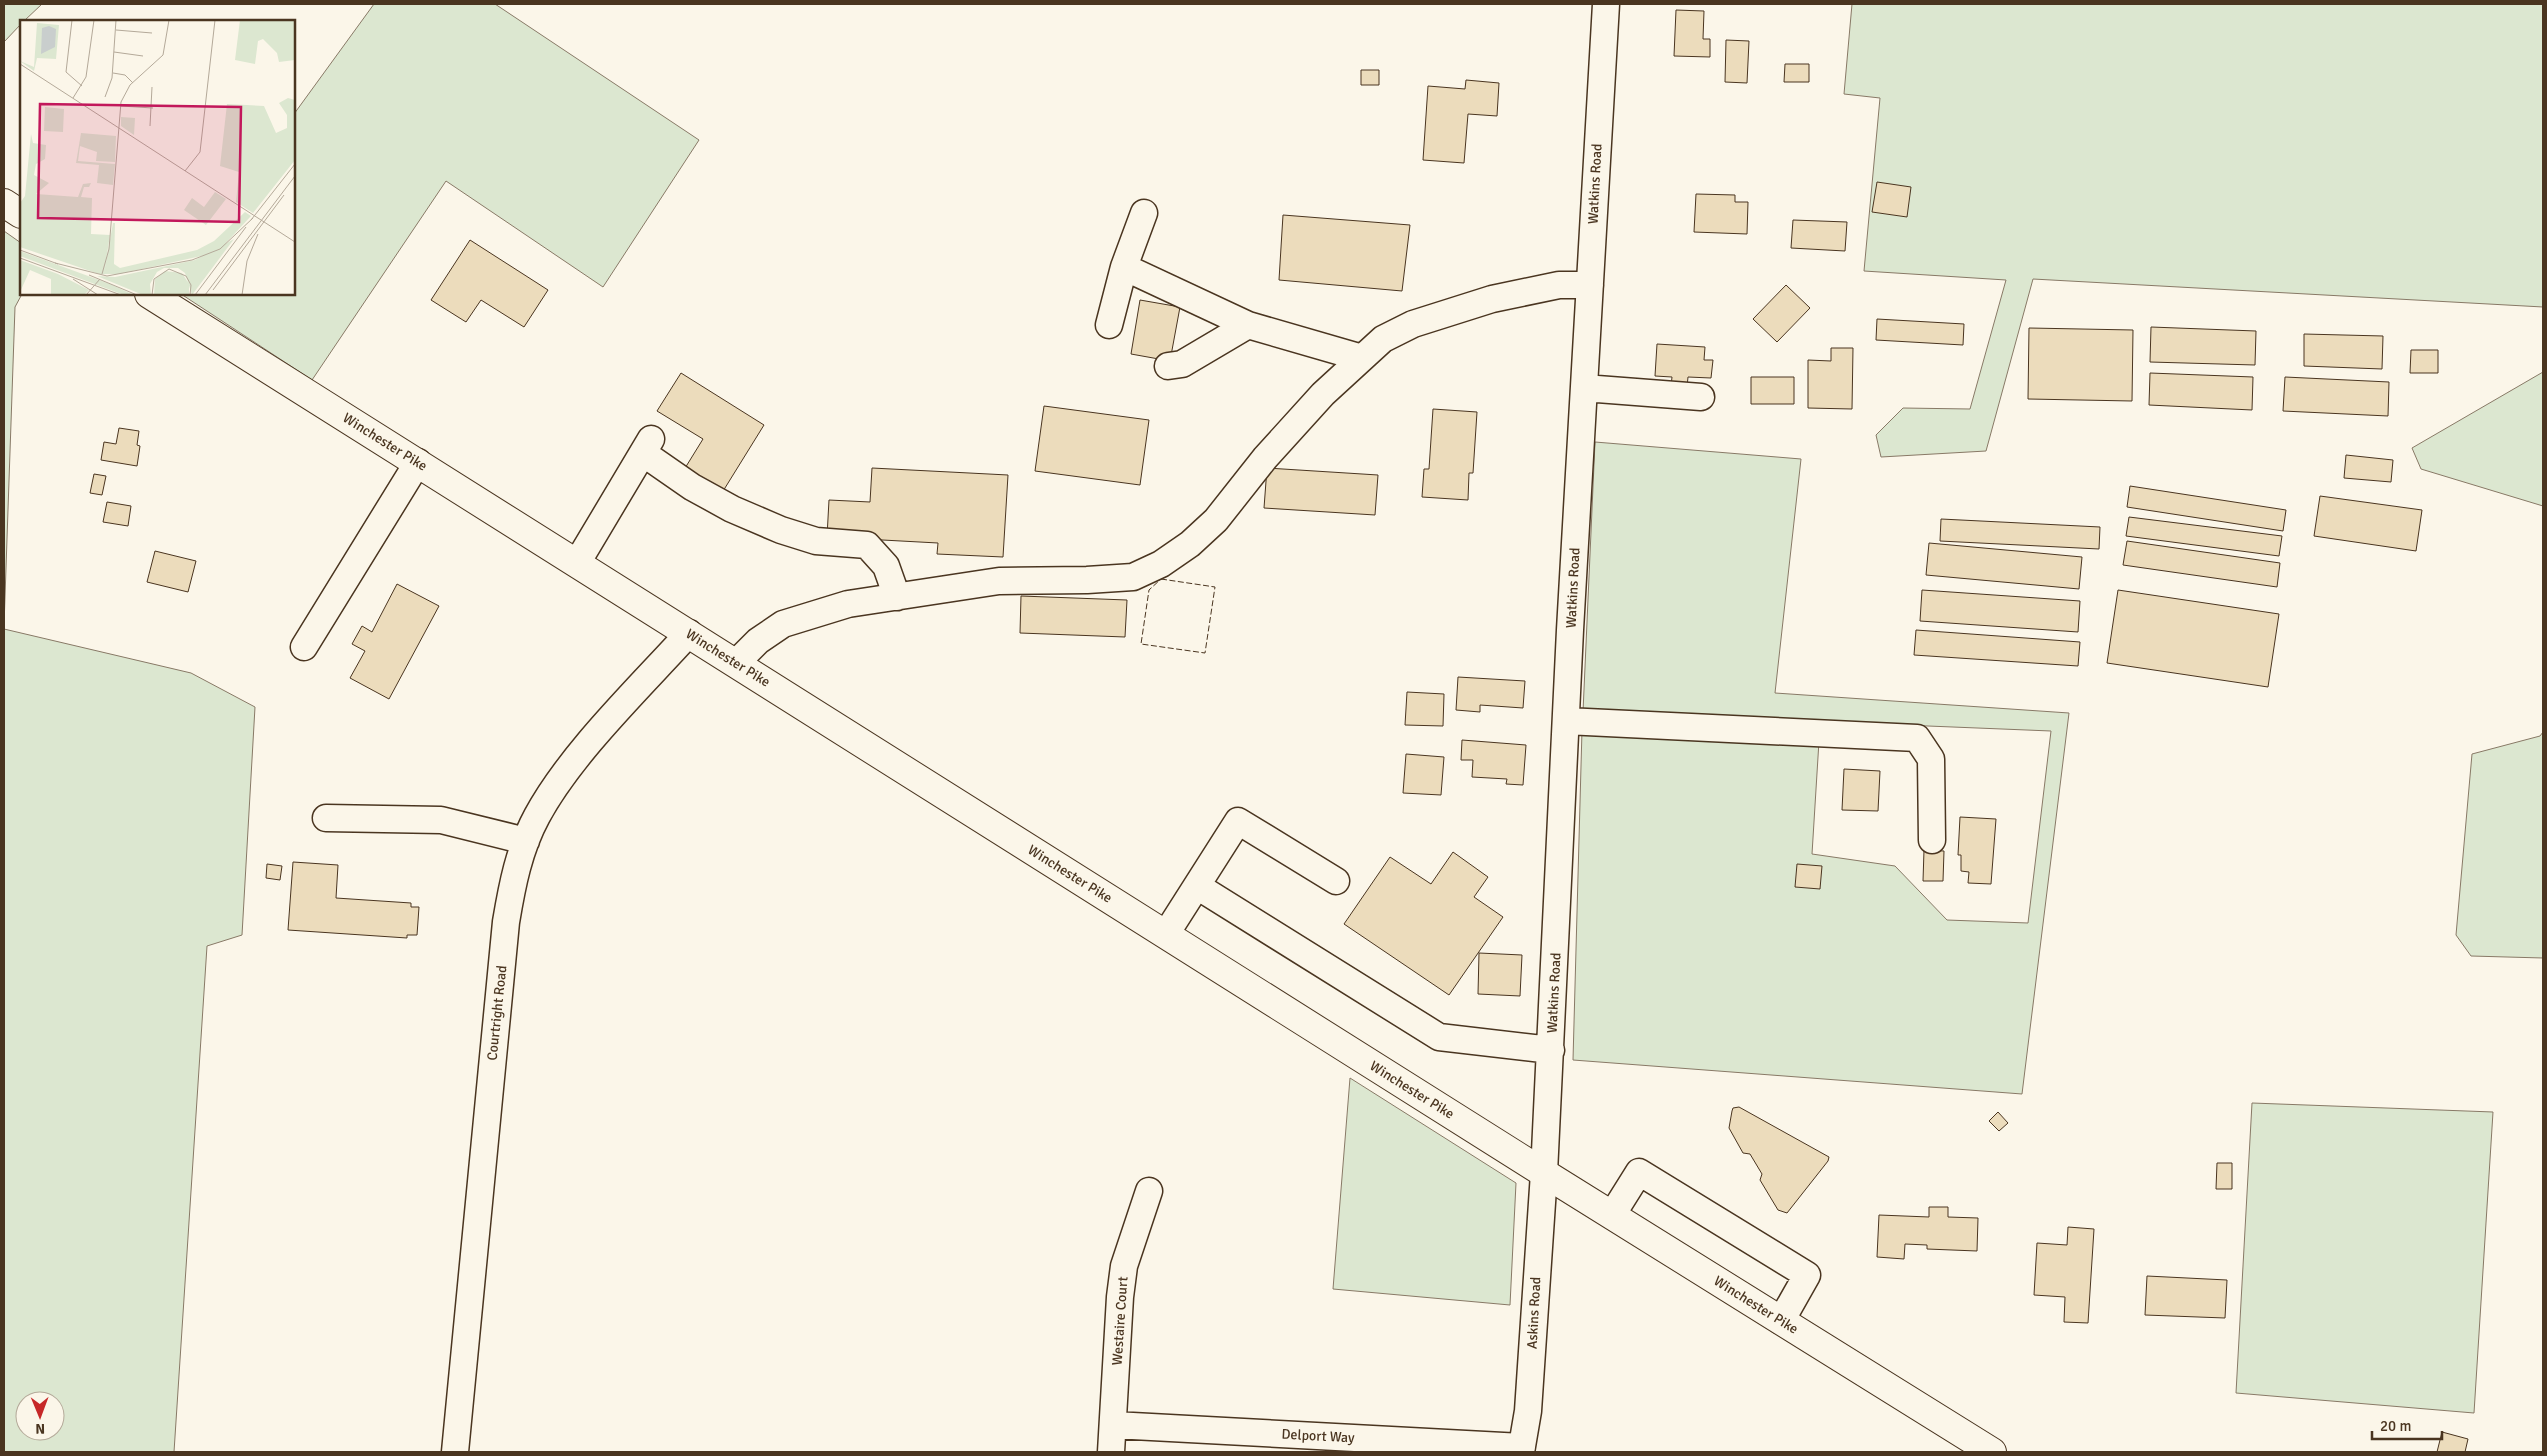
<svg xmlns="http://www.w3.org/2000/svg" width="2547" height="1456" viewBox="0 0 2547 1456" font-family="Signika,sans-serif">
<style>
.green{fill:#dce7d0;stroke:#887966;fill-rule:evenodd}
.building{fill:#ecdcbc;stroke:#4a3520}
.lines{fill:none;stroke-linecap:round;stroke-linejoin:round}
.minor-casing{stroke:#4a3520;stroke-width:29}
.major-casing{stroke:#4a3520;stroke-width:30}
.minor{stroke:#fbf6e9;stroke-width:26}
.major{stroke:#fbf6e9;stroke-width:28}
.fence{stroke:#4a3520;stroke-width:1;stroke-dasharray:6 2.5;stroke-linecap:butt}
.labels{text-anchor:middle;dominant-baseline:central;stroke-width:4;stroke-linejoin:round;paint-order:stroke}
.street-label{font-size:14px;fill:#4a3520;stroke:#fbf6e9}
.inset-road{fill:none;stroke:#b4a999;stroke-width:1}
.view{fill:#c2185b;fill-opacity:0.15;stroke:#c2185b;stroke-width:2.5}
.inset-edge{fill:none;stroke:#4a3520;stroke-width:2.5}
</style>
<rect width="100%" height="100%" fill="#fbf6e9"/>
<!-- green -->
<path class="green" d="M4 4H42L24 21H21V24L4 42Z
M374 4H495L699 140 603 287 446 181 312 380 181 294H294V114Z
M1852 4H2543V307L2033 279 1986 451 1881 457 1876 435 1903 408 1970 409 2006 280 1864 271 1880 98 1844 94Z
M4 231 21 243 22 294 15 307 4 626Z
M2543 372V506L2421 469 2412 448Z
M1595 442 1801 459 1775 693 2069 713 2022 1094 1573 1060 1582 730 1819 741 1812 854 1895 866 1947 920 2028 923 2051 731 1583 712Z
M4 629 191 673 255 707 242 935 207 946 174 1452H4ZM25 1401H55V1431H25Z
M2543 732V958L2471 956 2456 935 2472 754 2540 736Z
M1350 1078 1516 1183 1510 1305 1333 1289Z
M2252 1103 2493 1112 2474 1413 2236 1393Z"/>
<!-- building -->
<path class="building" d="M1676 10 1704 11 1703 39H1710V57L1674 56Z
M1726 40 1749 41 1747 83 1725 82Z
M1785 64H1809V82H1784Z
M1361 70H1379V85H1361Z
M1466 80 1499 83 1497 116 1468 114 1464 163 1423 160 1428 86 1465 89Z
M1877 182 1911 187 1907 217 1872 212Z
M1696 194 1735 195V202H1748L1747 234 1694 232Z
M1283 215 1410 225 1402 291 1279 280Z
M1793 220 1847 222 1845 251 1791 248Z
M470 240 548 290 524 327 481 300 466 322 431 300Z
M1786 285 1810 308 1777 342 1753 319Z
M1140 300 1180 307 1170 361 1131 354Z
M1877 319 1964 324 1963 345 1876 340Z
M2151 327 2256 331 2255 365 2150 362Z
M2029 328 2133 330 2132 401 2028 399Z
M2304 334 2383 336 2382 369 2304 366Z
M1657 344 1705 347 1704 360H1713L1711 378 1688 377 1687 387 1671 386 1672 377 1655 376Z
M1831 348H1853L1852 409 1808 408V360L1831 361Z
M2411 350H2438V373H2410Z
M681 373 764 425 720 496 682 473 703 439 657 411Z
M2150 373 2253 377 2252 410 2149 405Z
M1751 377H1794V404H1751Z
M2285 377 2389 382 2388 416 2283 411Z
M1044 406 1149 420 1140 485 1035 471Z
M1433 409 1477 412 1473 473H1469L1468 500 1422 497 1424 469H1429Z
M119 428 139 431 137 445 140 446 137 466 101 460 104 442 116 444Z
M2346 455 2393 460 2391 482 2344 478Z
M872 468 1008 475 1003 557 937 554 938 543 827 537 829 500 870 502Z
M1267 468 1378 475 1375 515 1264 508Z
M94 474 106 476 102 495 90 493Z
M2130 486 2286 510 2283 531 2127 507Z
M2320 496 2422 510 2416 551 2314 536Z
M107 502 131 506 128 526 103 522Z
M2129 517 2282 536 2279 556 2126 536Z
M1941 519 2100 527 2099 549 1940 541Z
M2127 541 2280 563 2277 587 2123 565Z
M1929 543 2082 557 2079 589 1926 575Z
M155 551 196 561 188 592 147 582Z
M397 584 439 606 389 699 350 678 365 651 352 644 362 626 372 632Z
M1922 590 2080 601 2078 632 1920 621Z
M2118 590 2279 614 2268 687 2107 663Z
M1021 596 1127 600 1125 637 1020 633Z
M1916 630 2080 642 2078 666 1914 655Z
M1458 677 1525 681 1523 708 1480 705V712L1456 710Z
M1407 692 1444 694 1443 726 1405 725Z
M1462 740 1526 745 1523 785 1506 784 1507 779 1472 777 1473 760H1461Z
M1406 754 1444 757 1441 795 1403 793Z
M1844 769 1880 771 1878 811 1842 810Z
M1960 817 1996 819 1991 884 1968 883 1969 872 1961 871V855H1958Z
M1924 850 1944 851 1943 881H1923Z
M1453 852 1488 877 1474 897 1503 917 1449 995 1344 924 1390 857 1431 884Z
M293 862 338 865 336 898 411 903V907H419L417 935H407V938L288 930Z
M267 864 282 866 280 880 266 878Z
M1797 864 1822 866 1820 889 1795 887Z
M1479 953 1522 955 1520 996 1478 994Z
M1739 1107 1829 1157 1828 1161 1787 1213 1778 1210 1760 1180 1762 1174 1750 1154 1743 1153 1729 1128 1732 1111 1733 1108Z
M1998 1112 2008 1123 1999 1131 1989 1121Z
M2217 1163H2232V1189H2216Z
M1929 1207H1948V1217L1978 1218 1977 1251 1927 1249V1245L1905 1244 1904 1259 1877 1257 1879 1215 1929 1217Z
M2068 1227 2094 1229 2088 1323 2064 1322 2065 1297 2034 1295 2037 1243 2067 1245Z
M2147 1276 2227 1280 2225 1318 2145 1315Z
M2442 1432 2468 1439 2465 1452H2437Z"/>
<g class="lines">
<!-- minor casing -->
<g class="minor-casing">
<path id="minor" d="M1124 267 1144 213
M1109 325 1124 267 1248 325
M1168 366 1182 364 1248 325 1362 358
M1584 388 1701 397
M643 453 692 487 732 509 781 530 816 541 867 545 886 566 897 597
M577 563 651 439
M304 647 418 462
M736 663 758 641 783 624 848 604 999 581 1087 580 1133 577 1161 564 1190 544 1216 520 1265 458 1323 394 1383 339 1413 324 1492 299 1559 285H1590
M1566 721 1917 738 1931 759 1932 840
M326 818 441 820 526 841
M1197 886 1439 1037 1551 1050
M1166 934 1238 821 1336 881
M1612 1215 1639 1172 1807 1275 1781 1321
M1114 1425 1522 1447
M455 1452 506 922C512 886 519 849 537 816 571 753 640 687 689 633
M1111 1452 1120 1297 1124 1266 1149 1191
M1521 1452 1528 1411 1544 1173 1570 630 1606 4"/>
</g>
<!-- major casing -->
<g class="major-casing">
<path id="major" d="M4 203 21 214
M149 294 1544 1173 1992 1452"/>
</g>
<!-- minor -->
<use href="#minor" class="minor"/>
<!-- major -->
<use href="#major" class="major"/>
<!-- fence -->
<path class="fence" d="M1161 579 1215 587 1205 653 1141 644 1149 590Z"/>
</g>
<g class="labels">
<!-- street labels -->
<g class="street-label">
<text transform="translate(1595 184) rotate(-87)">Watkins Road</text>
<text transform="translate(385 442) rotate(32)">Winchester Pike</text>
<text transform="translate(1573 588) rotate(-87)">Watkins Road</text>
<text transform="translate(728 658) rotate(32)">Winchester Pike</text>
<text transform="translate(1070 874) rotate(32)">Winchester Pike</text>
<text transform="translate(1554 993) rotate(-87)">Watkins Road</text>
<text transform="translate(497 1013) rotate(-84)">Courtright Road</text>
<text transform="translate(1412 1090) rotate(32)">Winchester Pike</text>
<text transform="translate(1756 1305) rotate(32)">Winchester Pike</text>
<text transform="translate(1534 1313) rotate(-87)">Askins Road</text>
<text transform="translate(1120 1321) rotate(-86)">Westaire Court</text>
<text transform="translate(1318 1436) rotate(3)">Delport Way</text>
</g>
</g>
<!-- overview -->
<g transform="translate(20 20)">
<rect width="275" height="275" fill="#fbf6e9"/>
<path d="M220 0H275V40L259 42 257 33 243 19 238 21 235 44 215 40ZM17 3 39 5 36 39 17 38 14 51 0 41 14 47ZM268 78 275 80V140L233 193 216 182 219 152 200 146 207 84 244 86 256 113 267 108V95L259 83ZM25 87 44 89 43 112 24 111ZM101 97 115 98 114 115 101 106ZM61 113 96 116 95 142 76 141 77 132 60 126 58 141 95 144 93 165 77 163 79 145 56 143ZM11 114 13 123 26 125 25 139 16 144 14 155 29 163 16 174 58 177 63 164 71 163 69 167H64L61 177 72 178 71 214 90 215 84 253 93 203H95L94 244 100 248 177 230 194 221 225 192 231 196 205 224 186 235 99 254H79L0 227V183L5 176ZM195 172 206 179 186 205 164 190 172 178 184 187ZM214 219 172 275 165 253 158 248H144L137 252 130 264 131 275H123L77 256 95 257 175 240ZM0 231 90 264 114 275H104L0 236ZM0 240 38 254 69 270 64 275H31V259L10 250 0 272ZM145 251 162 253 169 264V275H134L135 259Z" fill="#dce7d0"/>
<path d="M29 6 36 9 35 27 21 34 22 8Z" fill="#c9cecd"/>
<path class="inset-road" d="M52 0 46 52 62 66M96 10 132 13M94 32 123 36M0 44 275 222M93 53 105 55 113 63M85 77 92 58 96 0M53 78 66 57 74 0M101 86 133 88M130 106 132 67M165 151 180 132 195 0M231 200 275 144M0 230 38 244M0 238 101 275M35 243 87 256 172 240 200 229 233 198M82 254 89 229 101 82 110 65 143 35 149 0M69 255 117 275M53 259 78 275M193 270 264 175M66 275 80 259M132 275 134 259 149 249 166 256 171 265 170 275M175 275 226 207M185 275 275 156M222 275 227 241 238 214"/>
<path class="view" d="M20 84 221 87 219 202 18 198Z"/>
<rect width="275" height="275" class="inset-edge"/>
</g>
<!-- border -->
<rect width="2547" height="1456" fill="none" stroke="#4a3520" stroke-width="10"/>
<!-- north arrow -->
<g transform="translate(40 1416) rotate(179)"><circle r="24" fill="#fbf6e9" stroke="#b4a999"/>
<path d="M0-4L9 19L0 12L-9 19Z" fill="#c62828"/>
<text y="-8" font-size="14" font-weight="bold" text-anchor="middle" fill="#4a3520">N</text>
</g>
<!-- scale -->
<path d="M2372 1431v8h70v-8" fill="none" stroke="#4a3520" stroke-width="2.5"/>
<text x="2380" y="1431" font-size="15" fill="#4a3520" stroke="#fbf6e9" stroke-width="4" paint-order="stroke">20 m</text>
</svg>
